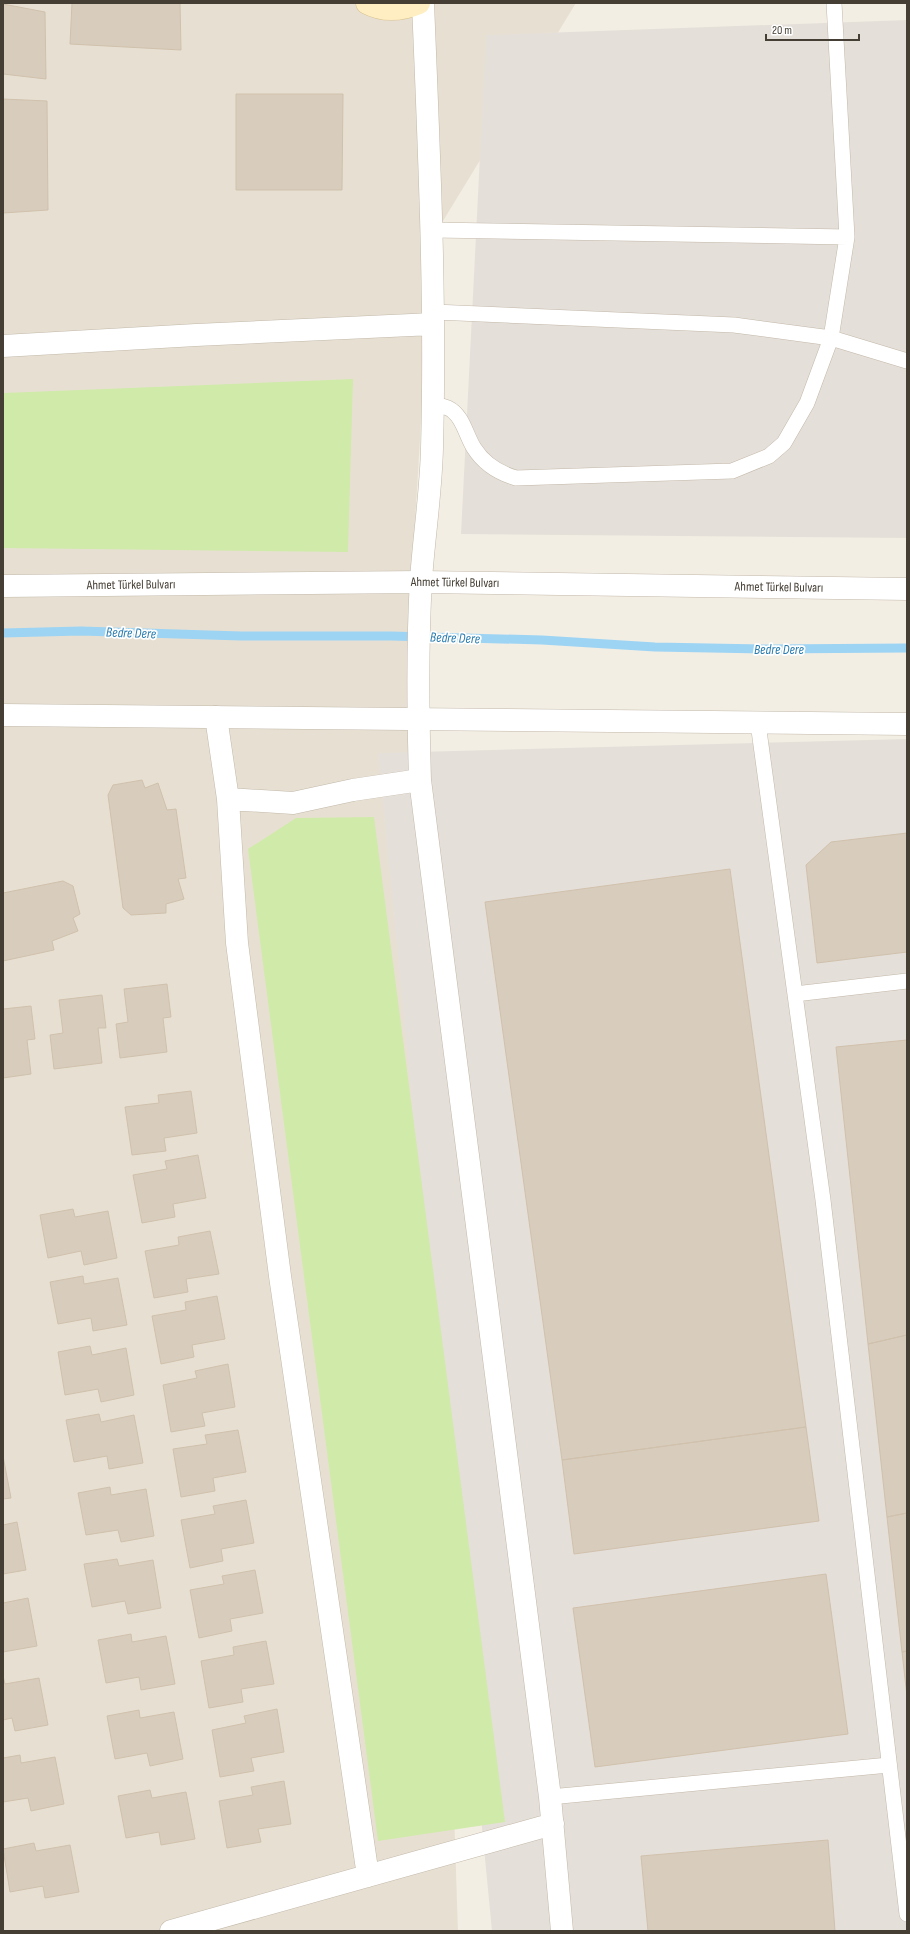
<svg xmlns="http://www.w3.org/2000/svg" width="910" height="1934" viewBox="0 0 910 1934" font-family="'Sofia Sans Condensed',sans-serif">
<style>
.residential{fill:#e7e0d2}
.industrial{fill:#e5dfd9}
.green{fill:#d0eaaa}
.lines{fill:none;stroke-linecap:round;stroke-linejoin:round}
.stream{stroke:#9dd4f4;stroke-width:9}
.building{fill:#d8ccbc;stroke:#d0c1ac}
.service-casing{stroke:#c2b8a9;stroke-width:16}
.minor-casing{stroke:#c2b8a9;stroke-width:23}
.tertiary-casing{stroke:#c2b8a9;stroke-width:23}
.secondary-casing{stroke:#d9c393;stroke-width:23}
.service{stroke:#fff;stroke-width:15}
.minor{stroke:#fff;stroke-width:22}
.tertiary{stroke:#fff;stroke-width:22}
.secondary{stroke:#ffeec2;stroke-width:22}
.labels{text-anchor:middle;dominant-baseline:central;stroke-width:3.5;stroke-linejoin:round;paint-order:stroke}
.street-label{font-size:13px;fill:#453e34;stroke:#fff}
.water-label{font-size:14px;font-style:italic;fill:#277aae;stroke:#fff}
</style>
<rect width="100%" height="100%" fill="#f3eee4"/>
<!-- residential -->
<path class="residential" d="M3 3H576L432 239 413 556 458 1931H3Z"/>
<!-- industrial -->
<path class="industrial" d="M907 20V538L461 534 486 35Z
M907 739V1931H492L378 753Z"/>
<!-- green -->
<path class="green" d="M353 379 348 552 3 548V393Z
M374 817 505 1822 378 1841 248 849 296 818Z"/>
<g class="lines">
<!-- stream -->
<path class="stream" d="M3 633 81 631 241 636H391L542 640 655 647 767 649 907 648"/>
</g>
<!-- building -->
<path class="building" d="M72 3H180L181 50 70 44Z
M3 4 45 12 46 79 3 74Z
M236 94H343L342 190H236Z
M3 99 47 101 48 210 3 213Z
M142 780 145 788 158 783 167 810 176 809 186 878 178 879 184 899 166 904V913L131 915 123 908 108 795 113 785Z
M907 833V952L817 963 806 865 831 842Z
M730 869 806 1427 562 1460 485 902Z
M63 881 73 886 80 914 73 918 78 931 52 941 54 950 3 961V893Z
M167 984 171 1017 163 1018 167 1052 120 1058 116 1024 128 1022 124 989Z
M102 995 106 1028H98L102 1063 54 1069 50 1035 63 1033 59 1000Z
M31 1006 35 1039 27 1040 31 1074 3 1078V1009Z
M907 1040V1335L868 1344 836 1047Z
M191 1091 197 1133 164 1138 166 1151 132 1155 125 1107 159 1103 158 1095Z
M198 1155 206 1198 173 1204 175 1217 142 1223 133 1175 167 1169 165 1161Z
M73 1209 75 1217 108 1211 117 1258 84 1265 81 1251 48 1258 40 1215Z
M210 1231 219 1274 186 1279 188 1292 154 1298 145 1251 179 1245 178 1237Z
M83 1276 84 1284 118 1278 127 1325 93 1331 91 1318 58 1324 50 1282Z
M217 1296 225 1339 192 1345 194 1357 161 1364 152 1316 186 1310 185 1302Z
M907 1335V1513L887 1517 868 1344Z
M90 1346 92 1355 126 1348 134 1395 101 1402 98 1389 65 1395 58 1352Z
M228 1364 235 1407 202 1413 205 1426 171 1432 163 1385 197 1378 195 1371Z
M99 1414 101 1422 134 1415 143 1463 109 1469 107 1456 74 1462 66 1420Z
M806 1427 819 1521 574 1554 562 1460Z
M238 1430 246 1472 213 1478 215 1491 181 1497 173 1449 207 1444 205 1435Z
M3 1456 11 1498 3 1499Z
M110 1487 111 1495 146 1489 154 1536 121 1542 118 1530 86 1535 78 1493Z
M246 1500 254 1543 221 1549 223 1561 190 1568 181 1520 215 1514 213 1506Z
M907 1513V1651L902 1652 887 1517Z
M17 1522 26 1570 3 1574V1525Z
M117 1559 119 1566 153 1560 161 1608 128 1614 125 1601 92 1607 84 1564Z
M255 1570 263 1613 230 1619 232 1631 199 1638 190 1590 224 1584 222 1576Z
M826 1574 848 1734 595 1767 573 1608Z
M28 1598 37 1646 3 1652V1603Z
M131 1634 132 1642 166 1636 175 1684 141 1690 139 1677 106 1683 98 1640Z
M266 1641 274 1684 241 1689 243 1702 209 1708 201 1661 234 1655 233 1647Z
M907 1651V1696L902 1652Z
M3 1676 5 1684 39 1678 48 1725 15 1731 12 1718 3 1720Z
M277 1709 284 1752 251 1758 254 1771 220 1777 212 1730 246 1723 244 1716Z
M139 1710 140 1718 174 1712 183 1759 150 1766 147 1753 115 1759 107 1716Z
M20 1755 21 1763 55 1757 64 1804 31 1811 28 1798 3 1802V1758Z
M284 1781 291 1824 258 1829 261 1842 227 1848 219 1801 253 1795 251 1787Z
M150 1790 152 1798 186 1792 195 1839 161 1845 159 1832 126 1838 118 1796Z
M828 1840 835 1931H648L641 1856Z
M34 1843 36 1851 70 1845 79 1892 45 1898 43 1886 10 1892 3 1849Z"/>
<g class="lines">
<!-- service casing -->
<g class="service-casing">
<path id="service" d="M433 230 847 237
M434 312 734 325 831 338 907 361
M433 404C437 405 443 406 448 408 463 415 466 436 474 448 484 464 499 473 516 478L732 471 769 456 784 443 807 403 831 338 847 237 834 3
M758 723 823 1200 907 1914
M795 994 907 981
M550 1797 889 1765"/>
</g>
<!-- minor casing -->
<g class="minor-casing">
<path id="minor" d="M423 3C429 151 436 299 432 448 431 492 424 536 421 580 417 647 418 713 420 780L550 1797 562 1931
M3 346 196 335 433 324
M216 717 228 799 237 943 280 1276 368 1876
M228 799 293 803 353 790 420 780
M171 1931 553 1824"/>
</g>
<!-- tertiary casing -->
<g class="tertiary-casing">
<g id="tertiary">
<path id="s1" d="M3 586 421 582 907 589"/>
<path d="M3 715 907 724"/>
</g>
</g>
<!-- secondary casing -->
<g class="secondary-casing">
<path id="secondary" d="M367 3C384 12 402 10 419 3"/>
</g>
<!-- service -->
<use href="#service" class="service"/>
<!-- minor -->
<use href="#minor" class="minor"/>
<!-- tertiary -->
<use href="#tertiary" class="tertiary"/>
<!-- secondary -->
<use href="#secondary" class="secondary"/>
</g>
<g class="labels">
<!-- street labels -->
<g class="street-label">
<text stroke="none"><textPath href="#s1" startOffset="452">Ahmet Türkel Bulvarı</textPath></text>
<text stroke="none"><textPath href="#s1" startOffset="128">Ahmet Türkel Bulvarı</textPath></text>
<text stroke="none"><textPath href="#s1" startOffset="776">Ahmet Türkel Bulvarı</textPath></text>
</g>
<!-- water labels -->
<g class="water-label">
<text transform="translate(131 633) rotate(2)">Bedre Dere</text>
<text transform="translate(455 638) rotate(2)">Bedre Dere</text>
<text x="779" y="649">Bedre Dere</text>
</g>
</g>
<!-- border -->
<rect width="910" height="1934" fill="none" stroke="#453e34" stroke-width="8"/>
<!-- scale -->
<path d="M766 34v6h93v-6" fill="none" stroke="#453e34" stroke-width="2"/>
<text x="772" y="34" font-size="12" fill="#453e34" stroke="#ffffff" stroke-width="3" paint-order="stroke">20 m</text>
</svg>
